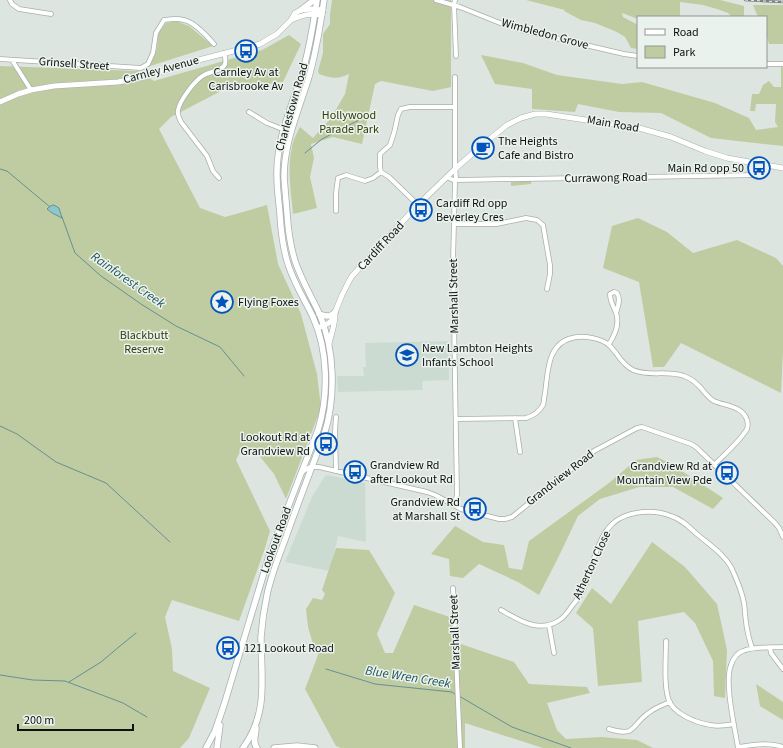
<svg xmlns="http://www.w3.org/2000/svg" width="783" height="748" viewBox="0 0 783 748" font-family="'Source Sans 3',sans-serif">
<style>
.built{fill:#cbdbd2}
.green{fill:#bfcca1}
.water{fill:#8bc7cb;stroke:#669093}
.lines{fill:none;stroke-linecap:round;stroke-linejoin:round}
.stream{stroke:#669093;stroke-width:1}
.minor-casing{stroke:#a8b0ac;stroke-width:5.5}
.major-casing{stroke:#a8b0ac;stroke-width:6}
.highway-casing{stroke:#a8b0ac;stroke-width:7}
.minor{stroke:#fff;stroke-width:4}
.major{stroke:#fff;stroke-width:5}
.highway{stroke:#fff;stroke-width:5.5}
.rail-casing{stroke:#7b817d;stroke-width:2.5}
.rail{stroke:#eaf2ed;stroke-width:1;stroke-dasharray:3;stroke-linecap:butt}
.labels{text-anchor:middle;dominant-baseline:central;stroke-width:3;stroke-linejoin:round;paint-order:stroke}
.street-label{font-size:12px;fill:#0e110f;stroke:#eaf2ed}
.poi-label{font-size:12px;fill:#0e110f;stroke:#eaf2ed;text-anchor:start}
.park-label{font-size:12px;fill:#313c08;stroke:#eaf2ed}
.water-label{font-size:13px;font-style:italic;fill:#1e5356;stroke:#eaf2ed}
</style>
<rect width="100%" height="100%" fill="#dce5e0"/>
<!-- built -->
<path class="built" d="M448 341 449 380 422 381 423 390 338 392 337 376H364L363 367H366L365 343Z
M327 475 365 483 366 542 338 536 330 571 285 562 312 497 325 476Z"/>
<!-- green -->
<path class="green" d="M332 0H451V87L433 91 381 81 375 84 362 144 333 137 311 144 314 158 310 177 317 208 293 214C291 192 287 169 292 147 293 140 297 133 300 127L313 138 331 118 345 94 349 74C336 80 331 78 319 74L318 71 323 53V34L330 24V15Z
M526 0H720L744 6V17H732L728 13 717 9 703 5 680 2V17H638V19L622 13 623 17 638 25V49L631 48 625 37 617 32 595 23 581 20 564 11 565 10Z
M753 5H783V44H769L766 34V17H758Z
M176 21 189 26 213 46 144 68 150 62 157 49 158 34 166 23Z
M289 35 301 44 283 82 225 89 171 117 159 129 200 208 225 217 267 205 278 264 301 314 317 374 321 408 286 499 274 474 257 453 242 448 236 460 270 531 265 548 239 621 172 600 165 617 172 649 173 671 210 688 189 738 180 748H0V66L138 71 154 81 262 50Z
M481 55 523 63 557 75 622 84 642 82 715 103 749 118 756 130 778 127 775 122 776 104H756L755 111H750L752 94H759L763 85 769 81 774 87H781V67H783V146L711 138 661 113 619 112 578 104 575 112 532 109V89L495 84Z
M511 180H531V184L511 186Z
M638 218 667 232 693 253 737 240 776 258 783 266V351L781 393 681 343 664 367H653L639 282 603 268 612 226Z
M657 457 671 464 723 498 713 509 673 487H639L600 499 578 516 558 558 539 595 518 582 479 564 463 578 450 576 449 559 431 554 455 526 483 542 504 545 509 568 522 570 529 541 609 483 636 460Z
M652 542 685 567 717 604 727 650 725 698 714 696 713 661 695 623 684 612 638 621 642 682 598 686 593 628 576 613 592 588 611 604Z
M336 548 369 550 395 593 377 634 385 653H393L414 605 453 618 455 642 514 662 529 684 587 687 590 693 547 703 557 730 566 739 601 737 637 740 653 748H543L465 723V748H341L336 746 305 689 318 655 313 644 308 627 306 609 313 598 322 600 325 594 322 590Z
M756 684 783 702V720L760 706Z"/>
<!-- water -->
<path class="water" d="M54 205 59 208 62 218 52 213 47 209 50 206Z"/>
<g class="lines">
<!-- stream -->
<path class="stream" d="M305 153 322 139 359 120
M0 169 7 171 50 207
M62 217 75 253 101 276 141 304 176 326 220 347 244 376
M0 426 17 434 56 462 106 483 170 542
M326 669 375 684 452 692 456 695
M0 675 33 680 65 681 123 703 147 717
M69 682 101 662 120 646 136 633
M459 696 512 727 571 748"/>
<!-- minor casing -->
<g class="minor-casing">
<path id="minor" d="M10 0 12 4 19 9 51 14
M436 0 460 7 505 25 521 30 624 54 638 56
M455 0 454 5 456 56
M0 59 141 68 148 64 153 53 156 33 164 20C171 19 177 18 184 20 194 22 207 36 214 44
M12 60 31 90
M766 64H783
M249 112 267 123 290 132
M381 172 380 167V154L390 145 394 133 398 115 401 109 410 107H455
M447 177 455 181 457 180 757 175
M219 178 213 171 207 156 181 122C179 118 177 114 178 110 180 100 195 80 204 75 210 72 219 71 224 66 227 62 225 57 224 53
M336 211V193L338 178 346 175 365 181 373 178 381 172 389 177 418 205
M454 224H497L526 218 537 220 543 225 550 265V274L547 289
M609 344C615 335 620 324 616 313 614 307 610 302 610 294L614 292 617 293C621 299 618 307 616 313
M336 417 335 431 336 471
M515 418 520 452
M456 419 526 418C533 416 539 412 543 405 544 402 544 397 545 393 548 372 547 344 572 338 583 335 602 338 610 346 618 354 622 365 633 370 649 377 668 370 684 376 690 378 695 382 699 386 704 391 708 398 714 401 725 406 743 406 747 420 748 423 748 426 747 429 741 440 724 455 714 465
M302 472 310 467H319L427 492 435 495 461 509 499 519H505L512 517 594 451 637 428 642 427 691 444 696 447 775 523 779 528 783 537
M454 505 457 495 453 262 455 181 456 179 455 164V77
M453 588 460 748
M501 610C519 620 538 633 558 621 564 618 568 612 572 606 578 599 583 591 586 583 593 565 596 545 607 530 620 511 651 508 671 516 682 519 690 528 698 535 710 545 725 555 732 569 737 580 742 592 744 603 745 609 745 616 746 622 747 631 749 639 752 648
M549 625 554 653
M666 641C666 656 663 690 670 703 675 712 685 717 695 721 710 726 718 727 734 724
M770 648 771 653 783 669
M609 729C636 737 630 727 647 714 653 709 662 705 670 702
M738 747C753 745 769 742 783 747
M738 748C735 728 724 683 731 665 733 659 737 653 743 651 755 646 770 648 783 647"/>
</g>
<!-- major casing -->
<g class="major-casing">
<path id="major" d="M291 20C303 15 309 13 322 15
M0 102 18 94 31 90 54 86 118 82 144 77 191 62 260 44 277 34 291 20 295 13 301 10 311 9 323 10
M318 328 329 323 332 320 342 295 348 283 352 276 417 206 455 169 480 147 507 125 521 118 535 114H546L639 128 671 137 705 151 727 158 783 168
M329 344C331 334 335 325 335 315"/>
</g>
<!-- highway casing -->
<g class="highway-casing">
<path id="highway" d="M301 10 314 0
M319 314C326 316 330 318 335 312
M256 728C256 735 252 742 257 748
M206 748 215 731 224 705 269 556 318 430C329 395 328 350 313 317 305 300 295 285 289 267 283 250 281 232 280 214 279 202 277 189 277 177 276 141 290 111 301 77 309 53 313 26 317 0
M217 748 220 725
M243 748C269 712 261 678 261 637 262 623 264 609 267 595 271 575 279 556 286 537 298 503 311 469 324 435 336 398 335 349 319 313 311 296 301 279 295 261 290 245 288 229 287 213 286 201 285 189 284 177 284 143 298 112 308 80 316 54 320 27 324 0
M274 748 297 746 315 748"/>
</g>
<!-- minor -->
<use href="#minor" class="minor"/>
<!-- major -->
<use href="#major" class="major"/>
<!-- highway -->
<use href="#highway" class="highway"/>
<!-- rail casing -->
<g class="rail-casing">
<path id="rail" d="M745 0 783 2"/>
</g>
<!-- rail -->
<use href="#rail" class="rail"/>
</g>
<!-- icons -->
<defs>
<g id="bus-ring" transform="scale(1.15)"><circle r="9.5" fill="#eaf2ed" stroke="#0253bd" stroke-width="1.5"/><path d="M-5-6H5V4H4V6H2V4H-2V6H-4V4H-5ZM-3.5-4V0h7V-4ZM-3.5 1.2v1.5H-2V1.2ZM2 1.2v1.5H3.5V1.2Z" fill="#0253bd"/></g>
<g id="cafe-ring" transform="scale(1.15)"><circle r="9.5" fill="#eaf2ed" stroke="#0253bd" stroke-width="1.5"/><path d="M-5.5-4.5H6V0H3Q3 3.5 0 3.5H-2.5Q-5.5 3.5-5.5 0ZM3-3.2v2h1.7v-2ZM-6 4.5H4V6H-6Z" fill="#0253bd"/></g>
<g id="sight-ring" transform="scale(1.15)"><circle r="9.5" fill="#eaf2ed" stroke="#0253bd" stroke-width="1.5"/><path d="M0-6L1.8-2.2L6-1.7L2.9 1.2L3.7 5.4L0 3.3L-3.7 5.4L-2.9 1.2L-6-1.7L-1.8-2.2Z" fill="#0253bd"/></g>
<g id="school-ring" transform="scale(1.15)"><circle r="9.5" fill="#eaf2ed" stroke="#0253bd" stroke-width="1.5"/><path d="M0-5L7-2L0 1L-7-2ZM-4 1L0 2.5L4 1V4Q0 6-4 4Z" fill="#0253bd"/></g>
</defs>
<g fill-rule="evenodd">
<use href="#bus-ring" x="246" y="51"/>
<use href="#cafe-ring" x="483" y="148"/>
<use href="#bus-ring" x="759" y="168"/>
<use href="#bus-ring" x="421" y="210"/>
<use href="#sight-ring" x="222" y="302"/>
<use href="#school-ring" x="407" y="355"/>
<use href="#bus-ring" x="326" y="444"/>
<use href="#bus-ring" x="355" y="472"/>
<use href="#bus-ring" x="727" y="473"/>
<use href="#bus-ring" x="475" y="509"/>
<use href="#bus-ring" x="228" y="648"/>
</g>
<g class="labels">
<!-- street labels -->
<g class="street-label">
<text transform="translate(545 34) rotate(15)">Wimbledon Grove</text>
<text transform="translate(74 64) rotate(4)">Grinsell Street</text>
<text transform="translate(161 70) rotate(-15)">Carnley Avenue</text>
<text transform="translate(292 107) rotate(-74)">Charlestown Road</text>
<text transform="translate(613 124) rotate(10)">Main Road</text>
<text transform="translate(606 178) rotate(-1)">Currawong Road</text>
<text transform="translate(381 246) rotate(-47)">Cardiff Road</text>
<text transform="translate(454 296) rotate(-91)">Marshall Street</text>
<text transform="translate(560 478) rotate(-38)">Grandview Road</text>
<text transform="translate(276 540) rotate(-70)">Lookout Road</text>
<text transform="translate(592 565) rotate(-65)">Atherton Close</text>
<text transform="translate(455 632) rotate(-92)">Marshall Street</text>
</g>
<!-- poi labels -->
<g class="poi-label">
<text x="246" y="72" text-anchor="middle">Carnley Av at<tspan x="246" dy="14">Carisbrooke Av</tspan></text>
<text x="498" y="141">The Heights<tspan x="498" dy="14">Cafe and Bistro</tspan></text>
<text x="744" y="168" text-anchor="end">Main Rd opp 50</text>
<text x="436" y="203">Cardiff Rd opp<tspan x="436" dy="14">Beverley Cres</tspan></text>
<text x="238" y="302">Flying Foxes</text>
<text x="422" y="348">New Lambton Heights<tspan x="422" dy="14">Infants School</tspan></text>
<text x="310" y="437" text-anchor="end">Lookout Rd at<tspan x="310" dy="14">Grandview Rd</tspan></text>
<text x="370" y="465">Grandview Rd<tspan x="370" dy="14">after Lookout Rd</tspan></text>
<text x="712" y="466" text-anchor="end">Grandview Rd at<tspan x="712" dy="14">Mountain View Pde</tspan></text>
<text x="460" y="502" text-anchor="end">Grandview Rd<tspan x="460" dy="14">at Marshall St</tspan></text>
<text x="244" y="648">121 Lookout Road</text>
</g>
<!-- park labels -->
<g class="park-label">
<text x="349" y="115">Hollywood<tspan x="349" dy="14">Parade Park</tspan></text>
<text x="144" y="335">Blackbutt<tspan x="144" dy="14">Reserve</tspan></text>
</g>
<!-- water labels -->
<g class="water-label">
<text transform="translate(128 280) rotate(35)">Rainforest Creek</text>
<text transform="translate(408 677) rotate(9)">Blue Wren Creek</text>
</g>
</g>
<!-- legend -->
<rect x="637" y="16" width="130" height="52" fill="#eaf2ed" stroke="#929894"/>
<rect x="645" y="29" width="20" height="6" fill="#ffffff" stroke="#929894"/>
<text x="673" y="36" font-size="12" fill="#0e110f">Road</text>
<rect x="645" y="46" width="20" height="12" fill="#bfcca1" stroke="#929894"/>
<text x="673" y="56" font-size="12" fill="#0e110f">Park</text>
<!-- scale -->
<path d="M18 724v6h115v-6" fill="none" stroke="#0e110f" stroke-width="2"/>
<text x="24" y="724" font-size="12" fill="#0e110f" stroke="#eaf2ed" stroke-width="3" paint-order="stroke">200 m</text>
</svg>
